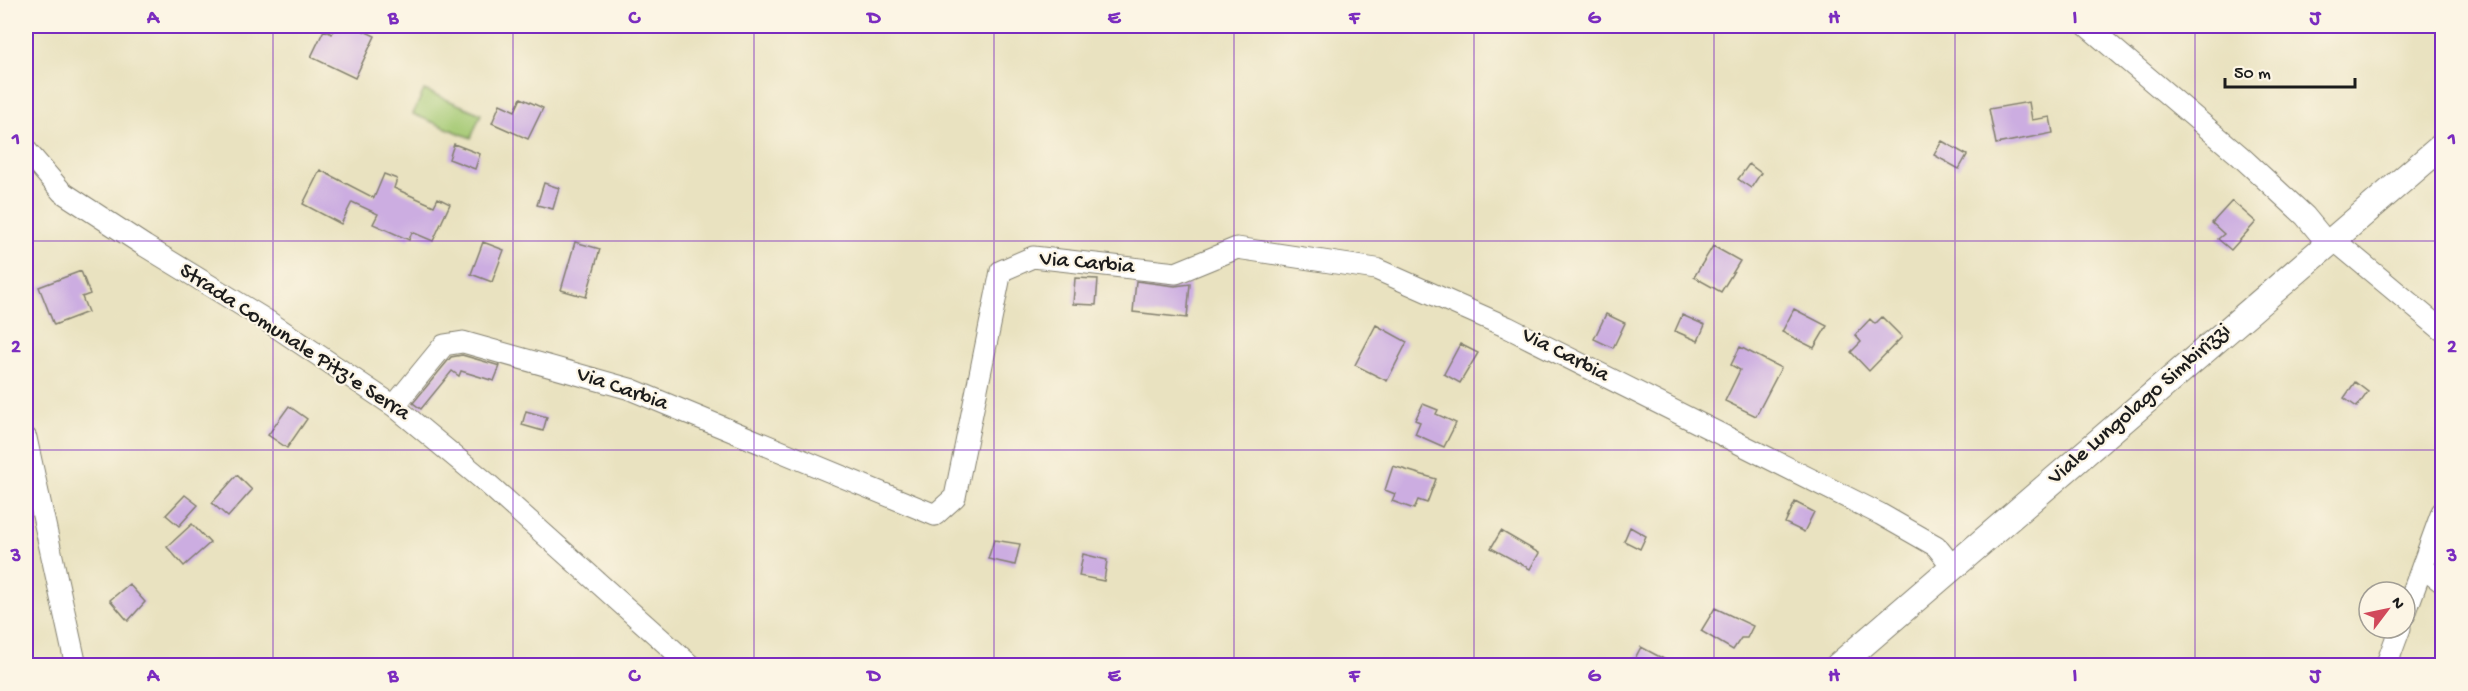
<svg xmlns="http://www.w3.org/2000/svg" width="2468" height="691" viewBox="0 0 2468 691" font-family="'Gochi Hand',sans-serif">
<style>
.green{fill:#a4c973;stroke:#607248;stroke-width:1.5}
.building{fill:#ccade1}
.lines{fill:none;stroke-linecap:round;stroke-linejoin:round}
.minor-casing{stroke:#827f6e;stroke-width:23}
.major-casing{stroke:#827f6e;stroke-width:28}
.minor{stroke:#fff;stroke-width:21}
.major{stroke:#fff;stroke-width:26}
.grid{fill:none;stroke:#7b2cbf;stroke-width:1.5;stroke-opacity:0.55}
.labels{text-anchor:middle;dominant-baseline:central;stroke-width:4.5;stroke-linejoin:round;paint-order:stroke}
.street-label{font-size:22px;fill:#1c1c1c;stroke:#fcf5e5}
.neatline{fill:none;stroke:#7b2cbf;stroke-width:2}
.grid-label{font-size:20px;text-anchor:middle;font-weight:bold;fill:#7b2cbf}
</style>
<rect width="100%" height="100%" fill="#fcf5e5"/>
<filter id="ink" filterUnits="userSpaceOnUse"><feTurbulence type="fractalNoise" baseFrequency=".0167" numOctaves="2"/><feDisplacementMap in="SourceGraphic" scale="12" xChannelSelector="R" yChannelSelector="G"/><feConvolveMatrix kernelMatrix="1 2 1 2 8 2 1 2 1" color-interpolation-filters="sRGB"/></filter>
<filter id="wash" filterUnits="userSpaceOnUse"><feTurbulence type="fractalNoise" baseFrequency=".008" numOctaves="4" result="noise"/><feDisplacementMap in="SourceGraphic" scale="24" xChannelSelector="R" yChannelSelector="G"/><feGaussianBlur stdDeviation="1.35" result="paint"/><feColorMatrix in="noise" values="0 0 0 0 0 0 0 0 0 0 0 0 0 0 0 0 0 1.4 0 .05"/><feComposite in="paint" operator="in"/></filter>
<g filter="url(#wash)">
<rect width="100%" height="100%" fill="#e9e2c0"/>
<!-- green -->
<path class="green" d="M424 90 481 114 471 138 413 114Z"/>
<g id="blocks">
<!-- building -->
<path class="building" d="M336 26H353L375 36 355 78 311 57 324 30 332 34Z
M521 98 543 108 528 139 492 123 500 104 515 111Z
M2029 102 2032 120 2050 117 2053 133 1996 144 1989 109Z
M1942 141 1967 155 1959 169 1934 155Z
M454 144 480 154 475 169 449 159Z
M1749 164 1761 173 1751 188 1738 179Z
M320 170 374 198 384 174 397 179 394 188 434 206 438 198 450 204 433 241 412 232 409 240 373 224 378 214 352 202 341 224 303 204Z
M544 183 559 188 553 209 537 205Z
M2232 201 2256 222 2231 250 2218 239 2224 234 2212 223Z
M483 242 504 250 492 282 471 274Z
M575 242 600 249 586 297 561 290Z
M1713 246 1740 261 1721 292 1694 277Z
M81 271 90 294 82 297 88 312 54 325 39 287Z
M1075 278 1098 279 1096 305 1073 304Z
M1136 281 1175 286 1190 284 1187 318 1133 312Z
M1794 309 1827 326 1814 348 1782 332Z
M1606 314 1625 323 1613 348 1594 339Z
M1682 315 1705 325 1698 341 1675 331Z
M1882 317 1902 337 1869 371 1851 352 1861 342 1855 335 1870 319 1875 324Z
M1376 325 1407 342 1387 381 1355 365Z
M1460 344 1478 353 1460 383 1444 374Z
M1740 347 1781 368 1756 416 1725 401 1740 370 1731 365Z
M462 355 500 366 494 381 461 371 459 376 452 371 421 409 413 403 451 357Z
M2355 382 2368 392 2357 407 2344 398Z
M1423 404 1438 410 1436 414 1456 423 1444 447 1415 434 1420 422 1415 420Z
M289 406 307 419 287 448 268 435Z
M526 411 547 417 543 431 522 425Z
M1393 466 1436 479 1427 503 1418 500 1414 509 1392 501 1395 494 1385 490Z
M237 475 252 490 228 517 212 503Z
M185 495 198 505 179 526 166 515Z
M1795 502 1814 512 1804 532 1785 523Z
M192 524 210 543 184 566 167 547Z
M1630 527 1646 536 1640 549 1624 541Z
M1501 531 1539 553 1530 569 1491 548Z
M994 540 1020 544 1015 565 988 559Z
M1083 554 1107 560 1104 581 1079 576Z
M129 584 145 602 128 621 110 600Z
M1715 608 1753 626 1747 638H1741L1733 650 1701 631Z
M1641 647 1677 666H1631Z"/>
</g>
</g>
<g filter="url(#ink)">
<use href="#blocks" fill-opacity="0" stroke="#827f6e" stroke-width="1.5"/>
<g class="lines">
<!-- minor casing -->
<g class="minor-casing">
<path id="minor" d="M2087 26 2239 155 2305 216 2328 244
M26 150 62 192 145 246 266 320 394 406 488 484 691 666
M2334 240 2442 330
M394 406 444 345 463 342 630 389 935 515 955 497 1001 271 1033 257 1176 273 1237 248 1376 269 1507 327 1880 514 1936 546 1953 567
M26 438 76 666
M2422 567 2442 582
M2405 614 2442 512
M2386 666 2400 628"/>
</g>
<!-- major casing -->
<g class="major-casing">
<path id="major" d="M1838 666 2442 146"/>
</g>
<!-- minor -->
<use href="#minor" class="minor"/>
<!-- major -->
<use href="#major" class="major"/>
</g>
</g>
<!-- grid -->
<path class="grid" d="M273 26V666M513 26V666M754 26V666M994 26V666M1234 26V666M1474 26V666M1714 26V666M1955 26V666M2195 26V666M26 241H2442M26 450H2442"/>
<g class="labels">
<!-- street labels -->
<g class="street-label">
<text transform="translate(1087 264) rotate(5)">Via Carbia</text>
<text transform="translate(294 343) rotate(33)">Strada Comunale Pitz'e Serra</text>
<text transform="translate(1565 356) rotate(27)">Via Carbia</text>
<text transform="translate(622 390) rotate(19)">Via Carbia</text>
<text transform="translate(2140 405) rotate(-41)">Viale Lungolago Simbirizzi</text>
</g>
</g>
<!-- margin -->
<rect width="2468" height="691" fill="none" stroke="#fcf5e5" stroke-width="66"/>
<!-- north arrow -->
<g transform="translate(2387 610) rotate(58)"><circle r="28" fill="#fcf5e5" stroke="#a29e95" stroke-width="1.5"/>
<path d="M0-4.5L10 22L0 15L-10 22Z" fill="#d1495b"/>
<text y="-9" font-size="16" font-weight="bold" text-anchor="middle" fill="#1c1c1c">N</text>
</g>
<!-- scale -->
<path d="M2225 78v9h130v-9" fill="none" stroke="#1c1c1c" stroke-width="3"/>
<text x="2234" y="78" font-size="18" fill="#1c1c1c" stroke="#fcf5e5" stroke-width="4.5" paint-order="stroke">50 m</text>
<rect x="33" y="33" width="2402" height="625" class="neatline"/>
<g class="grid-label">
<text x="153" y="23">A</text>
<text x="393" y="23">B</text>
<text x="634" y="23">C</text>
<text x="874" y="23">D</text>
<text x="1114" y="23">E</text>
<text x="1354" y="23">F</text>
<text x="1594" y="23">G</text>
<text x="1834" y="23">H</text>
<text x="2075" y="23">I</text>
<text x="2315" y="23">J</text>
<text x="16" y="144">1</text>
<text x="2452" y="144">1</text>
<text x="16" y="352">2</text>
<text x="2452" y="352">2</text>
<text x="16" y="561">3</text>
<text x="2452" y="561">3</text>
<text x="153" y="681">A</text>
<text x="393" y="681">B</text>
<text x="634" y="681">C</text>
<text x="874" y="681">D</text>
<text x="1114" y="681">E</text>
<text x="1354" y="681">F</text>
<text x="1594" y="681">G</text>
<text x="1834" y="681">H</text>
<text x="2075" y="681">I</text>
<text x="2315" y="681">J</text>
</g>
</svg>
